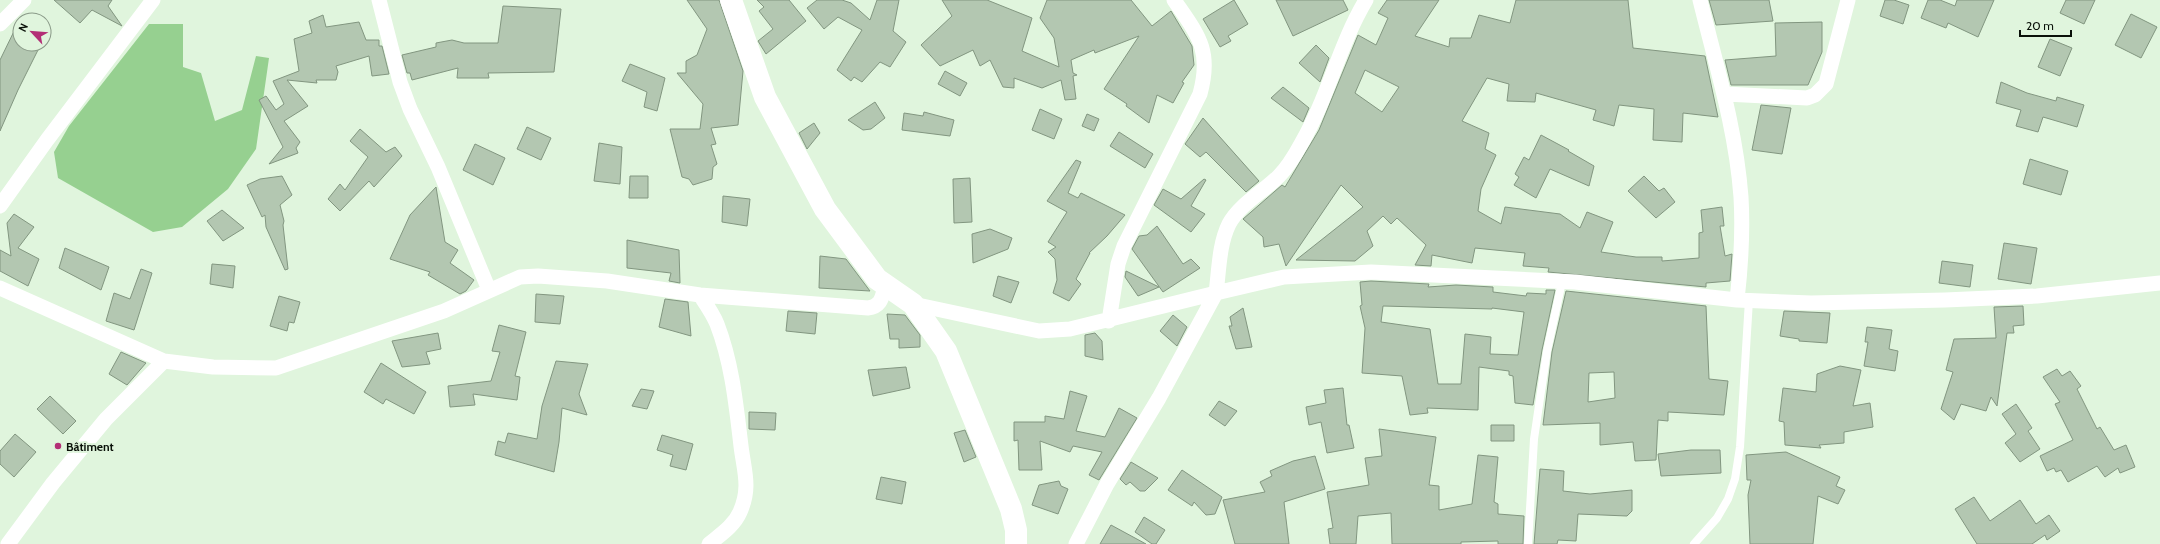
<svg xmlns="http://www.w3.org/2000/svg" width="2160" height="544" viewBox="0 0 2160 544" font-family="Cabin,sans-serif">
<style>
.forest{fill:#96d090}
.building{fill:#b3c7b1;stroke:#829680;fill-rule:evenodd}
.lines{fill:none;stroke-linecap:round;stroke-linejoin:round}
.lane{stroke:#fff;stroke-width:8}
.street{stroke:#fff;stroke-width:15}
.secondary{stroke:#fff;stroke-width:22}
.poi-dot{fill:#b32f76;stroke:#e0f5dd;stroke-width:1.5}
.labels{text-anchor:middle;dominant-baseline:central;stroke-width:4;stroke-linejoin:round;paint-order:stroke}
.poi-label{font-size:12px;font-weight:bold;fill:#0a1109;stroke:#e0f5dd;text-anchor:start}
</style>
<rect width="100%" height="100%" fill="#e0f5dd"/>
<!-- forest -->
<path class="forest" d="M149 24H183V67L201 73 215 121 242 110 256 56 269 58 256 149 228 189 182 227 153 232 58 178 54 152 69 126Z"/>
<!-- building -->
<path class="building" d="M54 0H112L108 6 122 26 92 10 80 23Z
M687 0H719L743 71 738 125 711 128 716 144 711 145 717 164 713 167 712 179 693 185 689 179 682 177 670 129H700L703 104 677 73H686V61L697 55 707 29Z
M757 0H789L806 21 766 54 758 41 773 29 759 11 764 7Z
M817 0H842L851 3 870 20 877 0H899L893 31 906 42 890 67 880 62 862 82 854 77 851 81 837 70 862 30 838 17 824 29 807 8Z
M942 0H987L1032 18 1022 51 1059 67 1054 38 1040 18 1047 0H1131L1152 26 1171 11 1192 46 1194 65 1182 82 1184 83 1173 103 1157 95 1149 123 1126 106 1127 104 1104 89 1139 36 1095 53 1094 50 1071 60 1073 73 1077 75 1073 76 1076 99 1065 100 1061 80 1042 88 1014 78V88L1003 87 990 60 980 66 973 50 940 66 921 45 952 16Z
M1234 0 1248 24 1228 36 1231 41 1220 47 1203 19Z
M1276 0H1343L1348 10 1293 36Z
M1387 0H1439L1415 36 1449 47 1450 38H1471L1479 15 1510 23 1516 0H1628L1633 48 1705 56 1718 117 1683 113 1682 142 1653 140 1654 109 1619 105 1614 126 1593 120 1596 110 1536 93 1535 102 1507 101 1509 84 1487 78 1462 121 1489 133 1485 149 1496 155 1481 189 1478 211 1501 224 1505 207 1560 214 1580 228 1587 212 1613 222 1601 252 1636 257H1662V261L1699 258V233L1703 232 1701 210 1722 207 1724 226H1720L1725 256 1732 254 1730 281 1706 283V287L1548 272 1549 268 1523 266 1525 253 1475 248 1472 263 1432 255 1431 266 1415 265 1426 245 1397 218 1391 224 1383 216 1367 231 1373 246 1355 261 1296 260 1363 207 1341 185 1286 266 1279 244 1264 247 1263 237 1243 219 1282 185 1285 187 1319 130 1358 35 1376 45 1388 18 1378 13ZM1365 70 1399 87 1382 112 1355 93Z
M1709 0H1769L1773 21 1716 25Z
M1885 0H1894L1909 5 1903 24 1880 16Z
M1928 0H1940L1955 6 1957 0H1994L1978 37 1948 23 1946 28 1921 18Z
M2066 0H2095L2084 24 2060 13Z
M503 6 561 9 554 72 488 73 489 78H457L458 68 412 80 410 73H407L402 55 436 47V43L452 40 464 43H498Z
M2131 14 2157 27 2141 58 2115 45Z
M323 15 326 27 359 22 366 40H379V46H382L389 74 372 76 369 56 336 66 338 72 336 80H316L317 83 287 80 308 106 284 121 300 142 296 148 298 153 269 164 283 147 259 100 266 96 276 110 284 104 273 81 299 71 294 39 312 33 309 21Z
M20 19V44H41L18 90 0 131V60Z
M1822 22V52L1808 85H1731L1725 60 1776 56 1775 23Z
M2050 39 2072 48 2060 76 2038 67Z
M1316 45 1329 58 1320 82 1299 63Z
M630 64 665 78 657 111 644 107 647 92 622 81Z
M945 71 967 83 960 96 938 84Z
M2001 82 2027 93 2056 101 2057 97 2084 105 2077 127 2043 117 2038 132 2016 126 2021 110 1996 103Z
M1283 87 1309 108 1303 122 1271 98Z
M875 102 885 118 871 129 863 130 848 120Z
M1761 105 1791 108 1782 154 1752 150Z
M1040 109 1062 119 1054 139 1032 130Z
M924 112 954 120 950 136 902 130 904 113 923 116Z
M1087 114 1099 119 1094 131 1082 126Z
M1203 118 1259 181 1246 192 1206 152 1200 157 1185 144Z
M814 123 820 133 807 149 799 133Z
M527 127 551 138 541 160 517 149Z
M360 129 386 152 395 147 402 156 374 187 369 181 340 211 328 199 340 184 345 190 368 157 350 141Z
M1119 132 1153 154 1145 168 1110 146Z
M1541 135 1569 150 1568 151 1594 166 1589 186 1550 169 1536 198 1514 185 1519 177 1515 174 1524 157 1529 160Z
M599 143 622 147 620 184 594 181Z
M475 144 505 158 493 185 463 170Z
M2030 159 2068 171 2061 195 2023 184Z
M1076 160 1081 162 1068 193 1078 198 1081 193 1125 215 1107 236 1089 253H1090L1076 279 1081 284 1069 301 1053 293 1057 280 1055 259 1048 252 1056 247 1048 242 1067 212 1047 201Z
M282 176 292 195 280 205 284 221 283 225 288 269 285 270 266 227 265 215 262 217 247 185 260 179Z
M630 176H648V198H629Z
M1644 176 1659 191 1664 188 1675 202 1656 218 1628 191Z
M970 178 972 222 954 223 953 179Z
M1204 179 1206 180 1191 206 1205 214 1191 232 1154 205 1163 189 1181 199Z
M436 187 445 242 458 250 450 263 474 280 466 291 460 294 428 275 430 272 390 259 410 215Z
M723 196 750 199 747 226 722 222Z
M222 210 244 228 223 241 207 221Z
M14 214 34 227 18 248 39 259 28 286 0 271V250L11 256 7 223Z
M1157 226 1183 264 1191 259 1200 268 1163 292 1132 249 1139 236 1147 235Z
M990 229 1012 238 1008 249 973 263 972 234Z
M627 240 679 250 680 283 669 281 671 273 627 268Z
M2004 243 2037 248 2031 284 1998 279Z
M65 248 109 267 101 290 59 268Z
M820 256 846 259 870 291 819 288Z
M1942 261 1973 265 1970 287 1939 283Z
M212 264 235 266 233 288 210 284Z
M141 269 152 273 134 330 106 321 114 293 130 299Z
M1126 271 1159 287 1138 296 1125 277Z
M998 276 1019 282 1011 303 993 296Z
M1371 281 1429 284 1428 287 1456 285 1493 287V292L1526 296 1527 293 1546 294V290H1555L1542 350 1533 405 1515 403 1513 376 1509 375V371L1479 367 1478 410 1427 408 1428 413 1410 415 1402 376 1362 373 1365 328 1360 306 1362 305 1360 282ZM1383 306 1492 309V308L1524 312 1518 355 1490 354 1491 337 1465 334 1461 384H1438L1430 329 1381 322Z
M1566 291 1706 306 1709 379 1728 381 1724 415 1668 412V421L1658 420 1656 460 1635 461 1633 442 1600 445V423L1543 425 1552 352ZM1614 372 1615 398 1588 402 1589 373Z
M536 294 564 296 560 324 535 322Z
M279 296 300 302 294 323 289 322 287 331 270 326Z
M665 299 688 302 691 336 659 327Z
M2023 306 2024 325 2013 326 2014 333H2007L1997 406 1991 397 1986 411 1961 404 1954 420 1941 409 1953 372 1946 370 1954 339 1996 338 1994 307Z
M1243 308 1252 347 1236 349 1229 326H1232L1230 317Z
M788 311 817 313 815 334 786 331Z
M1784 311 1830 313 1827 343 1799 341V339L1780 336Z
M887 314 905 315 920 335V347L899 348V339H890Z
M1173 315 1187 327 1177 346 1160 331Z
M499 325 526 332 515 376 520 377 517 400 473 394 475 405 450 407 448 386 491 381 500 352 492 351Z
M1867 327 1892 330 1889 349 1898 351 1895 371 1864 366 1868 342H1865Z
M438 333 441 349 426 352 430 364 402 367 392 341Z
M1095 333 1102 341 1103 360 1085 356V335Z
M121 352 146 363 127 385 109 374Z
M556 361 588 364 579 394 587 415 562 408 559 442 554 472 495 455 498 441 505 443 508 433 537 439 542 406Z
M381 363 426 392 414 414 386 399 383 404 364 392Z
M1840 366 1861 370 1853 406 1870 403 1873 427 1844 432V443L1819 445 1821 448 1785 445 1784 422 1779 421 1783 388 1816 392 1817 374Z
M906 367 910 388 873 396 868 370Z
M2057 369 2062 376 2070 371 2081 386 2077 389 2097 429 2100 427 2114 450 2126 445 2135 467 2120 473 2118 468 2105 477 2097 466 2068 482 2061 470 2056 472 2054 468 2047 471 2040 456 2073 440 2055 404 2060 402 2043 377Z
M1343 388 1347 425H1349L1354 448 1327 453 1321 422 1309 425 1306 407 1326 403 1324 390Z
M641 389 654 391 647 409 632 406Z
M1070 391 1087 396 1076 431 1105 437 1119 408 1137 418 1099 480 1089 475 1102 452 1073 446 1070 452 1040 441 1042 470H1019L1018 440 1014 441V422H1045V416L1064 419Z
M50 396 76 421 63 434 37 409Z
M1219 401 1237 411 1225 426 1209 415Z
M2016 404 2032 428 2028 431 2040 449 2020 462 2005 443 2016 434 2002 414Z
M749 412 776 413 775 430 749 429Z
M1491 425H1514V441H1491Z
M1379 429 1436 437 1429 485 1439 486V510L1472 504 1478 455 1498 457 1494 502 1498 504V514L1524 516 1523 544H1498V541L1461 542V544H1392L1391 513 1358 516 1356 544H1330L1328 529 1333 528 1327 492 1369 485 1365 458 1382 456Z
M965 430 976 457 964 462 954 433Z
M15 434 36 452 14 477 0 464V451Z
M662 435 693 444 686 470 670 466 673 455 657 450Z
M1691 450H1720L1721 473 1661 476 1658 454Z
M1786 452 1840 477 1836 486 1845 490 1838 504 1818 496 1813 544H1750L1748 495 1751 480H1747L1746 455Z
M1315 456 1325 489 1284 502 1289 544H1235L1223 500 1265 492 1260 482 1272 476 1270 471 1293 461Z
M1131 462 1158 478 1145 491H1140L1130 482 1126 485 1120 479Z
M1540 469 1564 471 1563 491 1590 494 1632 490V511L1627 516 1578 514 1576 541 1558 540 1557 544H1534Z
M1182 470 1222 497 1215 514 1206 515 1194 502 1192 506 1168 490Z
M881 477 906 482 902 504 876 499Z
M1059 481 1061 486 1068 489 1058 514 1032 505 1039 485Z
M1974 497 1990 521 2020 500 2036 524 2049 515 2060 531 2047 540 2045 535 2032 544H1977L1955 509Z
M1144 517 1165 530 1156 544H1152L1135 532Z
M1111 525 1146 544H1100Z"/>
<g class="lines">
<!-- lane -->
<path class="lane" d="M1528 544 1534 439 1547 351 1562 282
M1694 544 1717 518 1728 499 1735 479 1740 447 1749 300"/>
<!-- street -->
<path class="street" d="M379 0 400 82 410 109 438 167 489 290
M1366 0C1339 45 1328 98 1301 144 1295 155 1288 167 1279 176 1263 192 1239 205 1229 224 1219 244 1219 271 1216 293L1284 277 1371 272 1575 282 1737 300C1741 265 1743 231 1741 197 1736 129 1716 65 1700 0
M0 24 24 0
M1725 94 1807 98 1815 95 1826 84 1848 0
M0 206 47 140 153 0
M0 288 164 361 213 367 276 368 444 311 520 277 538 276 607 281 700 295 868 308C881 307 882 297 885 287
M700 295C706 304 713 314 717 324 732 363 736 404 741 446 744 471 751 487 740 512 734 526 720 535 709 544
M1737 300 1811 303 1945 300 2037 296 2160 283
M913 304 1039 331 1070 329 1216 293 1159 398 1107 484 1076 544
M1109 321 1118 264 1124 246 1200 94C1212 50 1198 35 1174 0
M8 544 53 483 106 419 164 361"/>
<!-- secondary -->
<path class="secondary" d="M731 0 765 97 825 209 877 279 913 304 946 351 1011 509 1016 530V544"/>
</g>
<!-- markers -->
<circle class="poi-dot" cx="58" cy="446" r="4"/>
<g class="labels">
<!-- poi labels -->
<g class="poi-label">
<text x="66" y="446">Bâtiment</text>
</g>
</g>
<!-- north arrow -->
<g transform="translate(32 32) rotate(296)"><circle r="19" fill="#e0f5dd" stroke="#8a9a88"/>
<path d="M0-3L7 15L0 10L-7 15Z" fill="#b32f76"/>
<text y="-6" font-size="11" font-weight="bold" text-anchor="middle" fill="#0a1109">N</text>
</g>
<!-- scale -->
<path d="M2020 30v6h51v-6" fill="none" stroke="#0a1109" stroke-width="2"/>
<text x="2026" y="30" font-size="12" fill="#0a1109" stroke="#e0f5dd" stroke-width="3" paint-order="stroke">20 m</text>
</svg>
